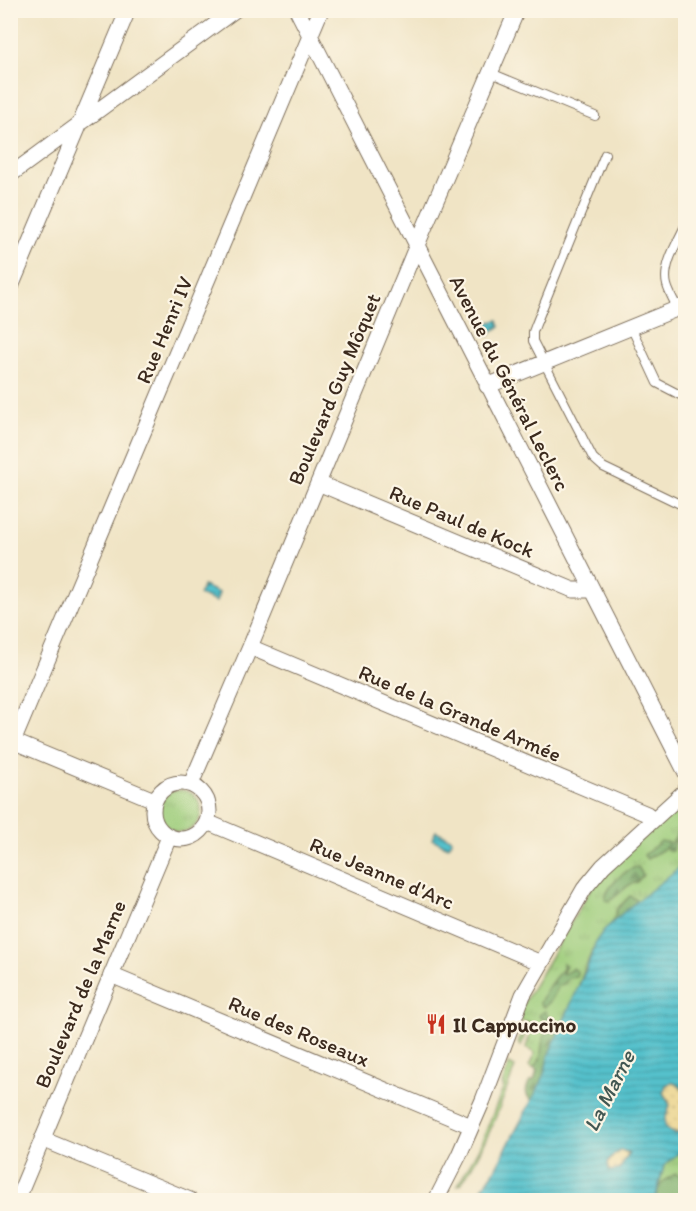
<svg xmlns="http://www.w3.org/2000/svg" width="696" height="1211" viewBox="0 0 696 1211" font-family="Itim,sans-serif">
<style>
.grass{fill:url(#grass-tufts);stroke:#6c7c4d;stroke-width:1.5}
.forest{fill:url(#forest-firs);stroke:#5c6d45;stroke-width:1.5}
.sand{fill:url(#sand-dots);stroke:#94825e;stroke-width:1.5}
.water{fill:url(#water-rules);stroke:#487675;stroke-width:1.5;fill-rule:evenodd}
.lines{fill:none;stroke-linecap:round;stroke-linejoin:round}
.lane-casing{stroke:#7a6b58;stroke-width:10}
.street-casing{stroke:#7a6b58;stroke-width:17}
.lane{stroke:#fff;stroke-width:8}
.street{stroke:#fff;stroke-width:15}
.labels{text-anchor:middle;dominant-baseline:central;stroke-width:4.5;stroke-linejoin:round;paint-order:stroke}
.street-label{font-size:21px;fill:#3b2a1e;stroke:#fcf5e5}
.poi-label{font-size:21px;font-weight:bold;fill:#3b2a1e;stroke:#fcf5e5;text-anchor:start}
.water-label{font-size:22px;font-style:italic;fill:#425752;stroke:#fcf5e5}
</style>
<defs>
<pattern id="grass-tufts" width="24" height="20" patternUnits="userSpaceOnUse" patternTransform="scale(1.5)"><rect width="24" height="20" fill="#9ecd7c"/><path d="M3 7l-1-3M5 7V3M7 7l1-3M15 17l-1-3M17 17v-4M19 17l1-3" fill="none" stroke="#89b06b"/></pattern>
<pattern id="forest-firs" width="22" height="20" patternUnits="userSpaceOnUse" patternTransform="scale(1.5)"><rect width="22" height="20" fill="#7eb06c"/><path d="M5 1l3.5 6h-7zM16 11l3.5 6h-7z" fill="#688f58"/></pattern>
<pattern id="sand-dots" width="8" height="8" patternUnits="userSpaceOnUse" patternTransform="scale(1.5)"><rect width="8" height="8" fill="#eeda9e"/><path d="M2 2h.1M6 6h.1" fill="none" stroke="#cdbb88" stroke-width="1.8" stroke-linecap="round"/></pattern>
<pattern id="water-rules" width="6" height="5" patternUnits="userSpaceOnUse" patternTransform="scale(1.5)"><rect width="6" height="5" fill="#54c1cc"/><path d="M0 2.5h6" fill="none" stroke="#479da5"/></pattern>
</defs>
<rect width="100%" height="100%" fill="#fcf5e5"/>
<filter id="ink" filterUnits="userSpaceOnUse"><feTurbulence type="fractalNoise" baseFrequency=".0167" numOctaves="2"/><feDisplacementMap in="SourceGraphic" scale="12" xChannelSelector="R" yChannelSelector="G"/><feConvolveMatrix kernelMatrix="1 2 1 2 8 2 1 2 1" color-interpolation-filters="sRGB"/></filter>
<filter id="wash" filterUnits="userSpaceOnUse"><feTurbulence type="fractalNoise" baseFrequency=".008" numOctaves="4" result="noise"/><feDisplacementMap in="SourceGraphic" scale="24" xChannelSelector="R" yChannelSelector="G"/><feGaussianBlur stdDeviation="1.35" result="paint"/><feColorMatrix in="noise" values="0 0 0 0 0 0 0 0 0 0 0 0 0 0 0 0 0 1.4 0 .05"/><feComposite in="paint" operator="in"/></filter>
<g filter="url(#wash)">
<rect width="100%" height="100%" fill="#f0e4c5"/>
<!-- grass -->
<path class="grass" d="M159 811a21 21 0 1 1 42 0a21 21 0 1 1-42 0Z
M685 796V863L604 930C589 950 582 979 572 1003 562 1027 551 1049 544 1074L529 1066 535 1053 526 1047 534 1023 529 1022 521 1046 518 1043 527 1022 521 1021 519 1011 596 880Z
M509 1064 515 1067C500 1108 485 1148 461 1184L458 1185 479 1148 504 1086 502 1085Z
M685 1147V1200H655L664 1166Z"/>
<!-- forest -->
<path class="forest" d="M685 819V865V857L677 840 674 842 672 851H669L665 848 647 859 644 855 661 841 671 843 676 837 680 822Z
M638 867 643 875 637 882 629 885 610 901 605 900C606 887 626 868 638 867Z
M630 896 642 903 612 925 617 909Z
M563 963 566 966 562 974 566 973 573 968 577 971V977L569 978 565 983 559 986 552 999 545 1007 542 1006 540 1003C545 990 553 979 563 969Z
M545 1011 551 1022H562L568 1026 536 1102C525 1098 524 1091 530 1081L534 1080 537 1071 534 1068 540 1059 543 1039 550 1024 546 1020 540 1018 539 1015Z
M676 1174 685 1180V1191L675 1200H655C657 1187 663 1179 676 1174Z"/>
<!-- sand -->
<path class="sand" d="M672 1082 685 1089V1129C678 1135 663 1135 664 1122 665 1115 668 1108 669 1102L663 1093 666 1085Z
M621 1150 629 1153 619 1170 609 1171 608 1163 613 1156Z"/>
<!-- water -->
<path class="water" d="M498 320 500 327 493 330 489 336 482 333 487 323Z
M203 586 219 593 216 602 199 595Z
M436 831 452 839 448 847 432 839Z
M685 863V1089L672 1082 666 1085 663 1093 670 1105 665 1119V1127L669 1131 676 1134 685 1129V1147L664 1166 655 1200H474L493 1173 534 1096 543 1078 549 1054 587 967 596 941 604 930 626 910ZM621 1150 629 1153 619 1170 609 1171 608 1162 613 1156Z"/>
</g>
<g filter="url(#ink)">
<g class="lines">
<!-- lane casing -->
<g class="lane-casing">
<path id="lane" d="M491 73 595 116
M605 154 536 324 533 332V341L593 458 603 467 686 507
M677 308C674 300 669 293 667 285 662 266 678 241 686 224
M631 327 657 383 686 398"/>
</g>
<!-- street casing -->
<g class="street-casing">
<path id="street" d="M297 10 686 773
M10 175 235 10
M10 289 128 10
M487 386 686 305
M318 483 573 590H592
M250 647 647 814 653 819
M10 740 154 800
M10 749 321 10
M153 811a28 28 0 1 1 56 0a28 28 0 1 1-56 0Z
M191 784 250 647 417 245 517 10
M207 822 541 963
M111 975 471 1126
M42 1139 190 1200
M17 1200 169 837
M436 1200 459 1155 483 1100 523 995 584 889 603 866 686 790"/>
</g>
<!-- lane -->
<use href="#lane" class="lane"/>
<!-- street -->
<use href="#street" class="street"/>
</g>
</g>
<!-- icons -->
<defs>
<g id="restaurant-bare" transform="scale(1.62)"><path d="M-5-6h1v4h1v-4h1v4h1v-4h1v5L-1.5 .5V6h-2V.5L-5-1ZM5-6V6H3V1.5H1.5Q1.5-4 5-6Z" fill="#c8321e" stroke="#fcf5e5" stroke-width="2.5" paint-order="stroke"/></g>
</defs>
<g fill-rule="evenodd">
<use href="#restaurant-bare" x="436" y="1024"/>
</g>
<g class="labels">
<!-- street labels -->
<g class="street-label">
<text transform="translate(164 330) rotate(-67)">Rue Henri IV</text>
<text transform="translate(510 383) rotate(63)">Avenue du Général Leclerc</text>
<text transform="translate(334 389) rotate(-67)">Boulevard Guy Môquet</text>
<text transform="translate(462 521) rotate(23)">Rue Paul de Kock</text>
<text transform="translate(460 713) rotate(23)">Rue de la Grande Armée</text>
<text transform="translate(382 873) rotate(23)">Rue Jeanne d'Arc</text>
<text transform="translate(80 994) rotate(-67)">Boulevard de la Marne</text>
<text transform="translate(299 1031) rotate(23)">Rue des Roseaux</text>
</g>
<!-- poi labels -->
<g class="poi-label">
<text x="453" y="1024">Il Cappuccino</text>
</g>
<!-- water labels -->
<g class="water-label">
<text transform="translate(609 1091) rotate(-63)">La Marne</text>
</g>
</g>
<!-- margin -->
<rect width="696" height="1211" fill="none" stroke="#fcf5e5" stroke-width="36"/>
</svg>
